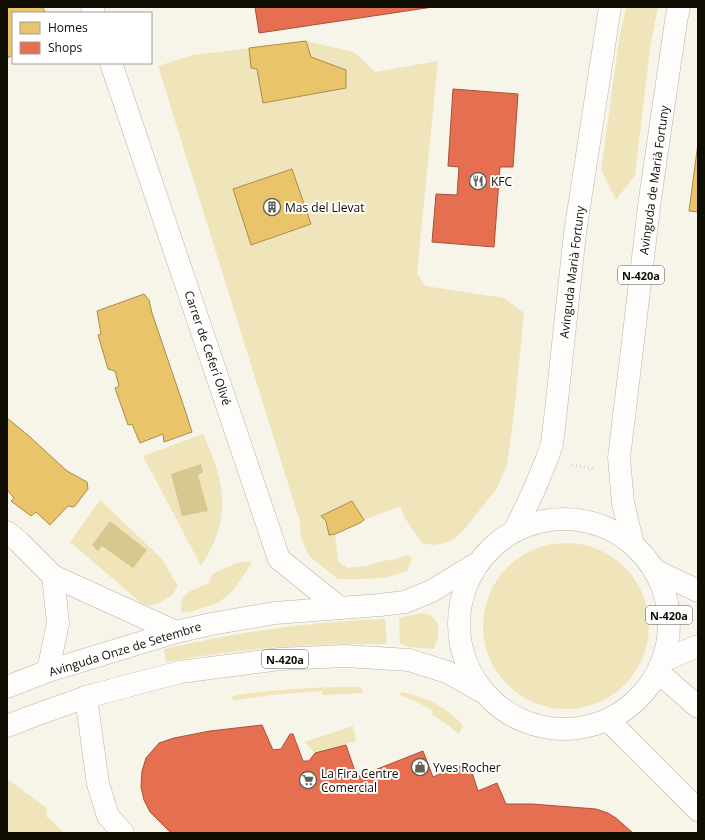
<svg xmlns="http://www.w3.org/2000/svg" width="705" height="840" viewBox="0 0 705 840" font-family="'Open Sans',sans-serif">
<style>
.green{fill:#f0e5ba}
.water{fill:#d6c88f}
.homes{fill:#e9c46a;stroke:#a88d4b}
.shops{fill:#e76f51;stroke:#a6523a}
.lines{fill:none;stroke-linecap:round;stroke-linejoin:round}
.minor-casing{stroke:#b7b4a9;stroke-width:23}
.major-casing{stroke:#b7b4a9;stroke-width:23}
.path{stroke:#d2d2cf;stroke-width:2.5;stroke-dasharray:1 3;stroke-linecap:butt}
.minor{stroke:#fefdfc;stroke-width:22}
.major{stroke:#fefdfc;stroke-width:22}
.labels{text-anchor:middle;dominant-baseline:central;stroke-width:4;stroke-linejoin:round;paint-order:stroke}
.shield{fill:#fff;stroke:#58564f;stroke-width:1}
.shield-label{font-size:11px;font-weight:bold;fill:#100d03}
.street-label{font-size:12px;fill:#100d03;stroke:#fff}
.poi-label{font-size:12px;fill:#100d03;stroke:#fff;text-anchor:start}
</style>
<rect width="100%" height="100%" fill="#f7f4e9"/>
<!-- green -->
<path class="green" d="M626 7H658L650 48 635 175 616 200 601 170 619 40Z
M306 41 354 52 375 72 438 61 417 274 425 286 504 298 524 313 514 414 507 465 497 488 463 531 455 538 445 543 433 545 422 543 405 518 400 506 364 520 352 501 322 516 326 521 329 535 335 534 338 561 347 568 366 566 383 561 396 559 408 555 412 559 407 571 385 578 359 579H338L309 556 301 538 300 522 158 66 193 55Z
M203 434C220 471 231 505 213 544 210 552 205 559 201 566L143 456Z
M100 500 161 558 178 586 172 595 161 602 149 606 141 603 70 542Z
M483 626a83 83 0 1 1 166 0a83 83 0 1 1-166 0Z
M252 561C244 576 232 595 217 603 213 605 207 606 202 608 195 611 188 613 181 612 180 590 193 591 209 583L212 575 216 572 237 563Z
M424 613C442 617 441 636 433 649L409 647 400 644 399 618 407 616Z
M385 619 387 644C313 643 239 648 166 662L164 649C236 633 310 621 385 619Z
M338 687H361L363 693 322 695V691C292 693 262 695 233 701L232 696C267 690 303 688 338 687Z
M402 692C424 697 449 707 463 726L459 734 445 723 432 714 433 711C423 704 412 700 400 695V693Z
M353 726 356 741 337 747 315 753 304 742Z
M7 779 47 808 46 816 64 833H7Z"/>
<!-- water -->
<path class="water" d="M201 464 203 472 198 475 208 511 182 516 171 474Z
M110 521 147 550 133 568 102 546 98 551 92 545Z"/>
<!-- homes -->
<path class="homes" d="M7 7H42L46 13H13V55L7 58Z
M306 41 311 57 346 70V88L263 103 257 69 251 68 249 48Z
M698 143V212L689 211Z
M292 169 311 224 251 245 233 189Z
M144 294 149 300 152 313 185 410 192 432 164 442 163 434 140 443 132 424 128 425 115 388 119 386 115 371 108 369 98 335 101 334 97 311Z
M7 418 29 436 67 471 87 482 88 489 74 507 68 506 50 525 36 512 31 516 11 501 14 498 8 491 7 492Z
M352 501 364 520 360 523 335 534 329 535 326 521 321 516Z"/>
<!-- shops -->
<path class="shops" d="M255 7H433L259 33Z
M453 89 518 94 513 167H500L494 247 432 242 436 194 457 195 459 167 448 166Z
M262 725 273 750 281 749 290 734H293L303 761H309L315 753 346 745 357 777 423 751 433 777 458 766H470L478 791 497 783 506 804H532L596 809 608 813 616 818 633 833H171L150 812 144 800 141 787 142 771 146 758 159 743 174 738 210 731Z"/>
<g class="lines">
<!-- minor casing -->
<g class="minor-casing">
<path id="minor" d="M92 7 94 13
M111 63 279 559 340 608
M7 532 19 542 53 576 176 632
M656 571 698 591
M662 661 698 646
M48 671 58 623 53 576
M659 673 698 707
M86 697 98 784 108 816 123 833
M609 721 698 810"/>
</g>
<!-- major casing -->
<g class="major-casing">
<path id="major" d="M459 624a105 105 0 1 1 210 0a105 105 0 1 1-210 0Z
M514 532 534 490 546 461 552 444 555 419 575 233 610 7
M633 544 623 503 619 458 650 199 676 21 679 7
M7 687 48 671 176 632 211 624 275 613 380 605 405 602 432 591 477 563
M7 726 33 716 86 697 180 672 280 659 345 656 409 660 447 672 481 691"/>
</g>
<!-- path -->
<path class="path" d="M572 465 594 469"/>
<!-- minor -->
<use href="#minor" class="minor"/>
<!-- major -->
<use href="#major" class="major"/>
</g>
<!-- icons -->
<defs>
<g id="restaurant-ring" transform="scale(0.9)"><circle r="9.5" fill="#fff" stroke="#615e54" stroke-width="1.5"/><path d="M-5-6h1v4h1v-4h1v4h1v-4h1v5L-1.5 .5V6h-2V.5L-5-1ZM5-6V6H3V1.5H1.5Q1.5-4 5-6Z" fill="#615e54"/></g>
<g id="building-ring" transform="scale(0.9)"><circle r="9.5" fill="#fff" stroke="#615e54" stroke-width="1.5"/><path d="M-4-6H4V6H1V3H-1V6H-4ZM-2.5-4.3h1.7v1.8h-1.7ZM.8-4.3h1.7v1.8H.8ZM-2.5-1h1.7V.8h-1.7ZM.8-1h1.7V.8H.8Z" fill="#615e54"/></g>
<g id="shop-ring" transform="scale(0.9)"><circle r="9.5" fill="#fff" stroke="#615e54" stroke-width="1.5"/><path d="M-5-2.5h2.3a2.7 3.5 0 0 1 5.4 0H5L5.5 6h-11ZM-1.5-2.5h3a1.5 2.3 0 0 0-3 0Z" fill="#615e54"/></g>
<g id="supermarket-ring" transform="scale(0.9)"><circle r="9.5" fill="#fff" stroke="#615e54" stroke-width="1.5"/><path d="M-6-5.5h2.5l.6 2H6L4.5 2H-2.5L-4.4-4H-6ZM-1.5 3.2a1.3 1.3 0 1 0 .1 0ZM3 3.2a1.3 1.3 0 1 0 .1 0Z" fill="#615e54"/></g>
</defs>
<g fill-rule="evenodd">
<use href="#restaurant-ring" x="478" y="181"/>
<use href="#building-ring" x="272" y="207"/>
<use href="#shop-ring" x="420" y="767"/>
<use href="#supermarket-ring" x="308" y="780"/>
</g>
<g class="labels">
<!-- shield labels -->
<g class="shield">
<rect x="618" y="266" width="46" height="18" rx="3"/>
<rect x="646" y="606" width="46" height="18" rx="3"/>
<rect x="262" y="650" width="46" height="18" rx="3"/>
</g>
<g class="shield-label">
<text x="641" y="275">N-420a</text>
<text x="669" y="615">N-420a</text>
<text x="285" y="659">N-420a</text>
</g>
<!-- street labels -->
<g class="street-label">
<text transform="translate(654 180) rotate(-82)">Avinguda de Marià Fortuny</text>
<text transform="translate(572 272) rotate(-83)">Avinguda Marià Fortuny</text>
<text transform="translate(208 348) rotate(71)">Carrer de Ceferí Olivé</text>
<text transform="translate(125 649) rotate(-17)">Avinguda Onze de Setembre</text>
</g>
<!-- poi labels -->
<g class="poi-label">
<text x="491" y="181">KFC</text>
<text x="285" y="207">Mas del Llevat</text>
<text x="433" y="767">Yves Rocher</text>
<text x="321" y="773">La Fira Centre<tspan x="321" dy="14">Comercial</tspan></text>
</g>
</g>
<!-- border -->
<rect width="705" height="840" fill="none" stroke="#100d03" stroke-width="16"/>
<!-- legend -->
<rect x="12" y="12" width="140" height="52" fill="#ffffff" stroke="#9f9e9a"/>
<rect x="20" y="22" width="20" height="12" fill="#e9c46a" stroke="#9f9e9a"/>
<text x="48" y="32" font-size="12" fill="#100d03">Homes</text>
<rect x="20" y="42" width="20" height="12" fill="#e76f51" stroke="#9f9e9a"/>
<text x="48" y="52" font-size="12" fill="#100d03">Shops</text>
</svg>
